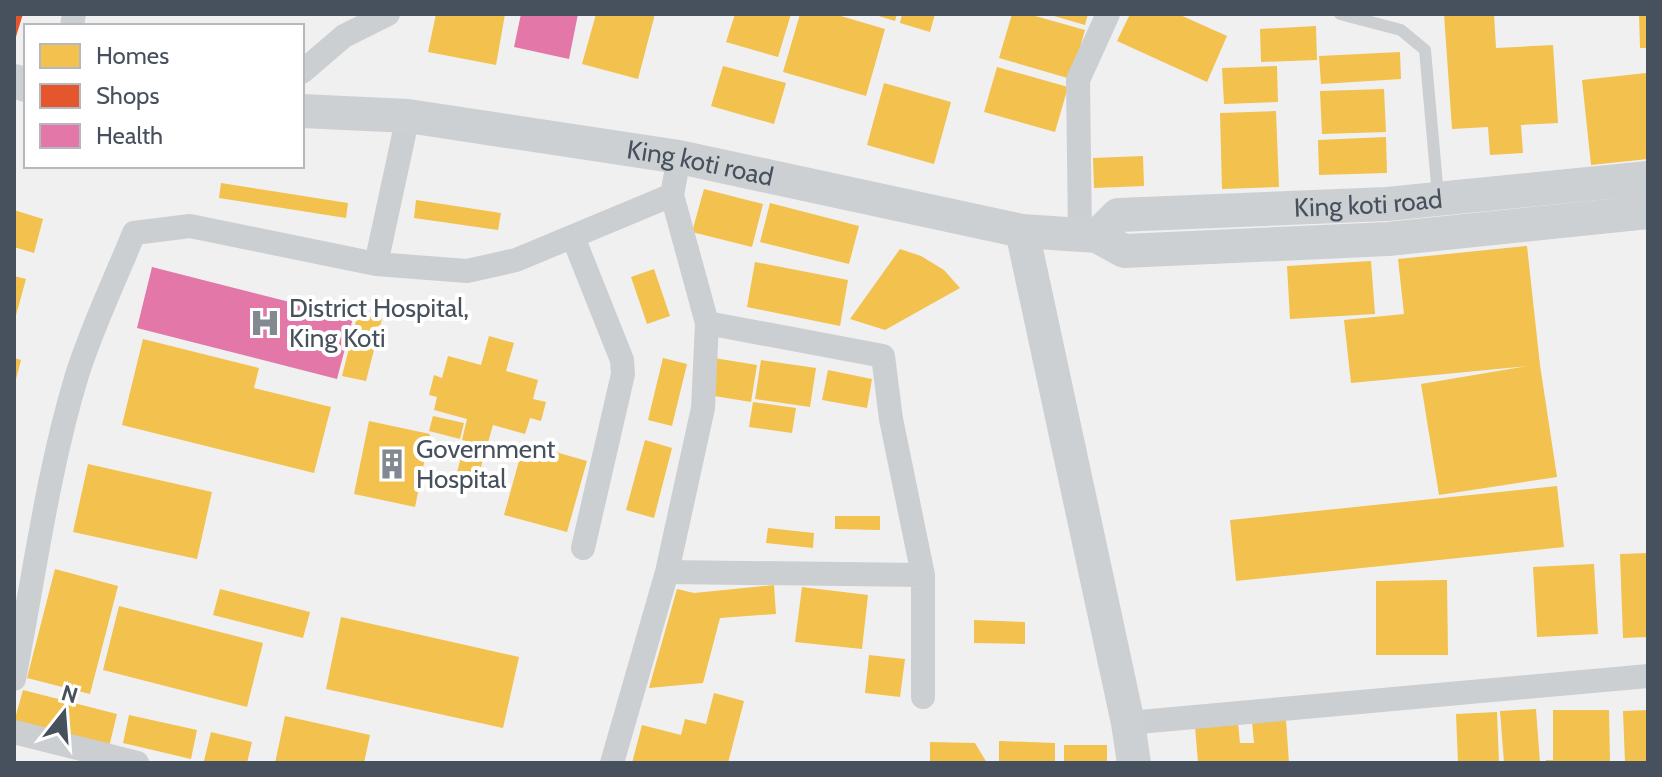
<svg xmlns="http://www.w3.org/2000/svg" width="1662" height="777" viewBox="0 0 1662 777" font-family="Cabin,sans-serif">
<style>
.homes{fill:#f2c14e}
.shops{fill:#e4572e}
.health{fill:#e377a8}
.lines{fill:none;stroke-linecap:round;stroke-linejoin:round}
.lane{stroke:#cccfd1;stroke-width:12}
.street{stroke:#cccfd1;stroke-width:24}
.secondary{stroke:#cdd0d3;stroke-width:34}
.labels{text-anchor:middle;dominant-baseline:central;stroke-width:8;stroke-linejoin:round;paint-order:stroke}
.street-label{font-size:26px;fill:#47515d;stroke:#fff}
.poi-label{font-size:26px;fill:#47515d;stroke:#fff;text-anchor:start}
</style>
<rect width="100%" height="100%" fill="#f1f0f0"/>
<!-- homes -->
<path class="homes" d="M436 14H505L496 65 428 52Z
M596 14H655L638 79 582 64Z
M735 14H791L778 57 726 42Z
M800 14H834L885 29 866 96 783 72Z
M872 14H897L895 21Z
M902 14H935L930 32 900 23Z
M1012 14H1028L1085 30 1071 79 999 58Z
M1047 14H1088L1085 25Z
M1130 14H1178L1227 36 1207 82 1117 41Z
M1444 14H1494L1496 48 1553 45 1558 123 1521 125 1523 153 1490 155 1488 127 1452 129Z
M1639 14H1648V48H1640Z
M1316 26 1317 60 1261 62 1260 29Z
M1400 52 1401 79 1321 84 1319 56Z
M723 66 786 83 774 124 711 106Z
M1277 66 1278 102 1224 104 1222 68Z
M997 67 1068 87 1055 132 984 112Z
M1646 73 1648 159 1591 165 1582 80Z
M884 83 951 102 934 164 867 145Z
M1384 89 1386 132 1322 134 1320 91Z
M1276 111 1279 187 1222 189 1220 113Z
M1386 137 1387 173 1319 175 1318 140Z
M1143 156 1144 186 1094 188 1093 158Z
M221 183 348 203 346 218 219 198Z
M704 189 763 204 752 247 692 232Z
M416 200 501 213 498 230 414 218Z
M770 203 859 226 849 264 760 242Z
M14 210 43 219 34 253 14 247Z
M1527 246 1540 365 1557 477 1439 495 1421 384 1528 366 1351 383 1344 320 1404 314 1398 259Z
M900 249 921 256 944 270 960 288 885 330 850 319Z
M1371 261 1375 314 1290 319 1287 266Z
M755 262 848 280 840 326 747 307Z
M654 269 670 316 647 324 631 277Z
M14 276 26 279 15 319 14 318Z
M358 313 382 319 366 381 342 376Z
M489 336 514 343 506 371 538 380 533 399 546 402 541 421 530 418 525 434 493 425 487 446 462 440 467 419 434 410 437 397 429 395 434 375 442 378 448 356 481 365Z
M143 339 259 368 254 388 331 407 314 473 122 425Z
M14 358 21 360 15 383 14 382Z
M663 358 687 364 672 426 648 420Z
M714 358 757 365 751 402 708 395Z
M761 360 816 368 810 407 755 399Z
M828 370 872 379 867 408 822 400Z
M753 402 796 408 792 433 749 427Z
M433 416 464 423 460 439 429 431Z
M369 421 430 434 415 507 354 494Z
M645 440 672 448 654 518 626 510Z
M524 443 587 461 567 532 504 515Z
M464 446 485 452 477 482 456 476Z
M88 464 212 492 197 559 73 532Z
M1557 486 1564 547 1236 581 1230 520Z
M835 516H880V530L835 529Z
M768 528 814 533 813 548 766 543Z
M1648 553V637L1623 638 1620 554Z
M1594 564 1598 634 1537 637 1533 567Z
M55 569 118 586 90 694 27 678Z
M1447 580 1448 655H1376V581Z
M774 585 776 614 720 618 703 683 649 688 677 589 694 593Z
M802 587 868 595 862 649 795 642Z
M220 589 310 612 303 638 213 615Z
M119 606 263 643 247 707 103 670Z
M341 617 519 657 503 728 326 689Z
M974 620 1025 622V644L974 643Z
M869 655 905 659 900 697 865 693Z
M23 690 117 714 109 747 14 722Z
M714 693 744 701 728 763H632L642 725 681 735 685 719 706 724Z
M1536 709 1540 763H1504L1500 711Z
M1553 710H1609L1610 763H1546V760H1553Z
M1648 710V763H1625L1623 711Z
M1497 712 1499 763H1458L1456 714Z
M129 715 197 730 191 759 123 743Z
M285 716 370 735 364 763H275Z
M1286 720 1289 763H1198L1195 726 1238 723 1240 743H1254L1252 722Z
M211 732 252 742 247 763 204 761Z
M999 741 1055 743V763H999Z
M930 742 975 743 987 763H930Z
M1064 745H1107V763H1064Z"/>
<!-- shops -->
<path class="shops" d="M14 14H23L15 40 14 39Z"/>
<!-- health -->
<path class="health" d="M521 14H578L569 59 514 47Z
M152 267 353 318 337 379 137 328Z"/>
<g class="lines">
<!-- lane -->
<path class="lane" d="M1340 14 1401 30 1425 50 1438 196"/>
<!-- street -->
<path class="street" d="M72 26 74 14
M302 72 344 36 388 14
M1080 235 1078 80 1108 14
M573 237 622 360 623 374 583 548
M376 264 408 116
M707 323 883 356 891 419 923 575V697
M667 572 923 575
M14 679C34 578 47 474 77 375 92 327 115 280 134 233L190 226 376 264 467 271 516 260 672 195 679 157
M1128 723 1648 676
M14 732 137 763
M612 763 667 572 703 408 707 323 672 195"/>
<!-- secondary -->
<g class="secondary">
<path d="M14 81 26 85"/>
<path id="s1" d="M302 111 408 116 679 157 1022 231 1097 236 1124 251 1388 239 1648 212"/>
<path d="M1022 231 1128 723 1134 763"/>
<path id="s2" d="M1097 236 1118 215 1387 204 1648 178"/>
</g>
</g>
<!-- icons -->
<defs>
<g id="hospital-bare" transform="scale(2.4)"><path d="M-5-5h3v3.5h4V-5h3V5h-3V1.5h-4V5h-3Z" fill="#828990" stroke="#fff" stroke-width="2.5" paint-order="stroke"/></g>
<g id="building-bare" transform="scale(2.4)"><path d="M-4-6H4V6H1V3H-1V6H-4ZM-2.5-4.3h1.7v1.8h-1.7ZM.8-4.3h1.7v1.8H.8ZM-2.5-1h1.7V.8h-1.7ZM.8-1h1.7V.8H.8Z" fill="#828990" stroke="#fff" stroke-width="2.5" paint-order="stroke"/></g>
</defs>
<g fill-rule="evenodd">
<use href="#hospital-bare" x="265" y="323"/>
<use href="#building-bare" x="392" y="464"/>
</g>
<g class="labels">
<!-- street labels -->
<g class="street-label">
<text stroke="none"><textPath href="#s1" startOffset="402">King koti road</textPath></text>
<text stroke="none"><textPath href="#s2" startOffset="280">King koti road</textPath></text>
</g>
<!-- poi labels -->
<g class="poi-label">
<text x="289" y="308">District Hospital,<tspan x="289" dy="30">King Koti</tspan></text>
<text x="416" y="449">Government<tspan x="416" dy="30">Hospital</tspan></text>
</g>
</g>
<!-- border -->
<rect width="1662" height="777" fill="none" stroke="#47515d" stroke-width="32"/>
<!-- legend -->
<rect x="24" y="24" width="280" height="144" fill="#ffffff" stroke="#b5b9be" stroke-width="2"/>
<rect x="40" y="44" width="40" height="24" fill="#f2c14e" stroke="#b5b9be" stroke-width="2"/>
<text x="96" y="64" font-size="24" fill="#47515d">Homes</text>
<rect x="40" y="84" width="40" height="24" fill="#e4572e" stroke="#b5b9be" stroke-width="2"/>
<text x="96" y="104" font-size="24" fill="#47515d">Shops</text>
<rect x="40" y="124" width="40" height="24" fill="#e377a8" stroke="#b5b9be" stroke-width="2"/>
<text x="96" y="144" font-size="24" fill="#47515d">Health</text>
<!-- north arrow -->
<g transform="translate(64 713) rotate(17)" stroke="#ffffff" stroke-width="6" paint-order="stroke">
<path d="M0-6L14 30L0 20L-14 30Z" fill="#47515d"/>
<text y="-12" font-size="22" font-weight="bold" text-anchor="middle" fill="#47515d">N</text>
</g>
</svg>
